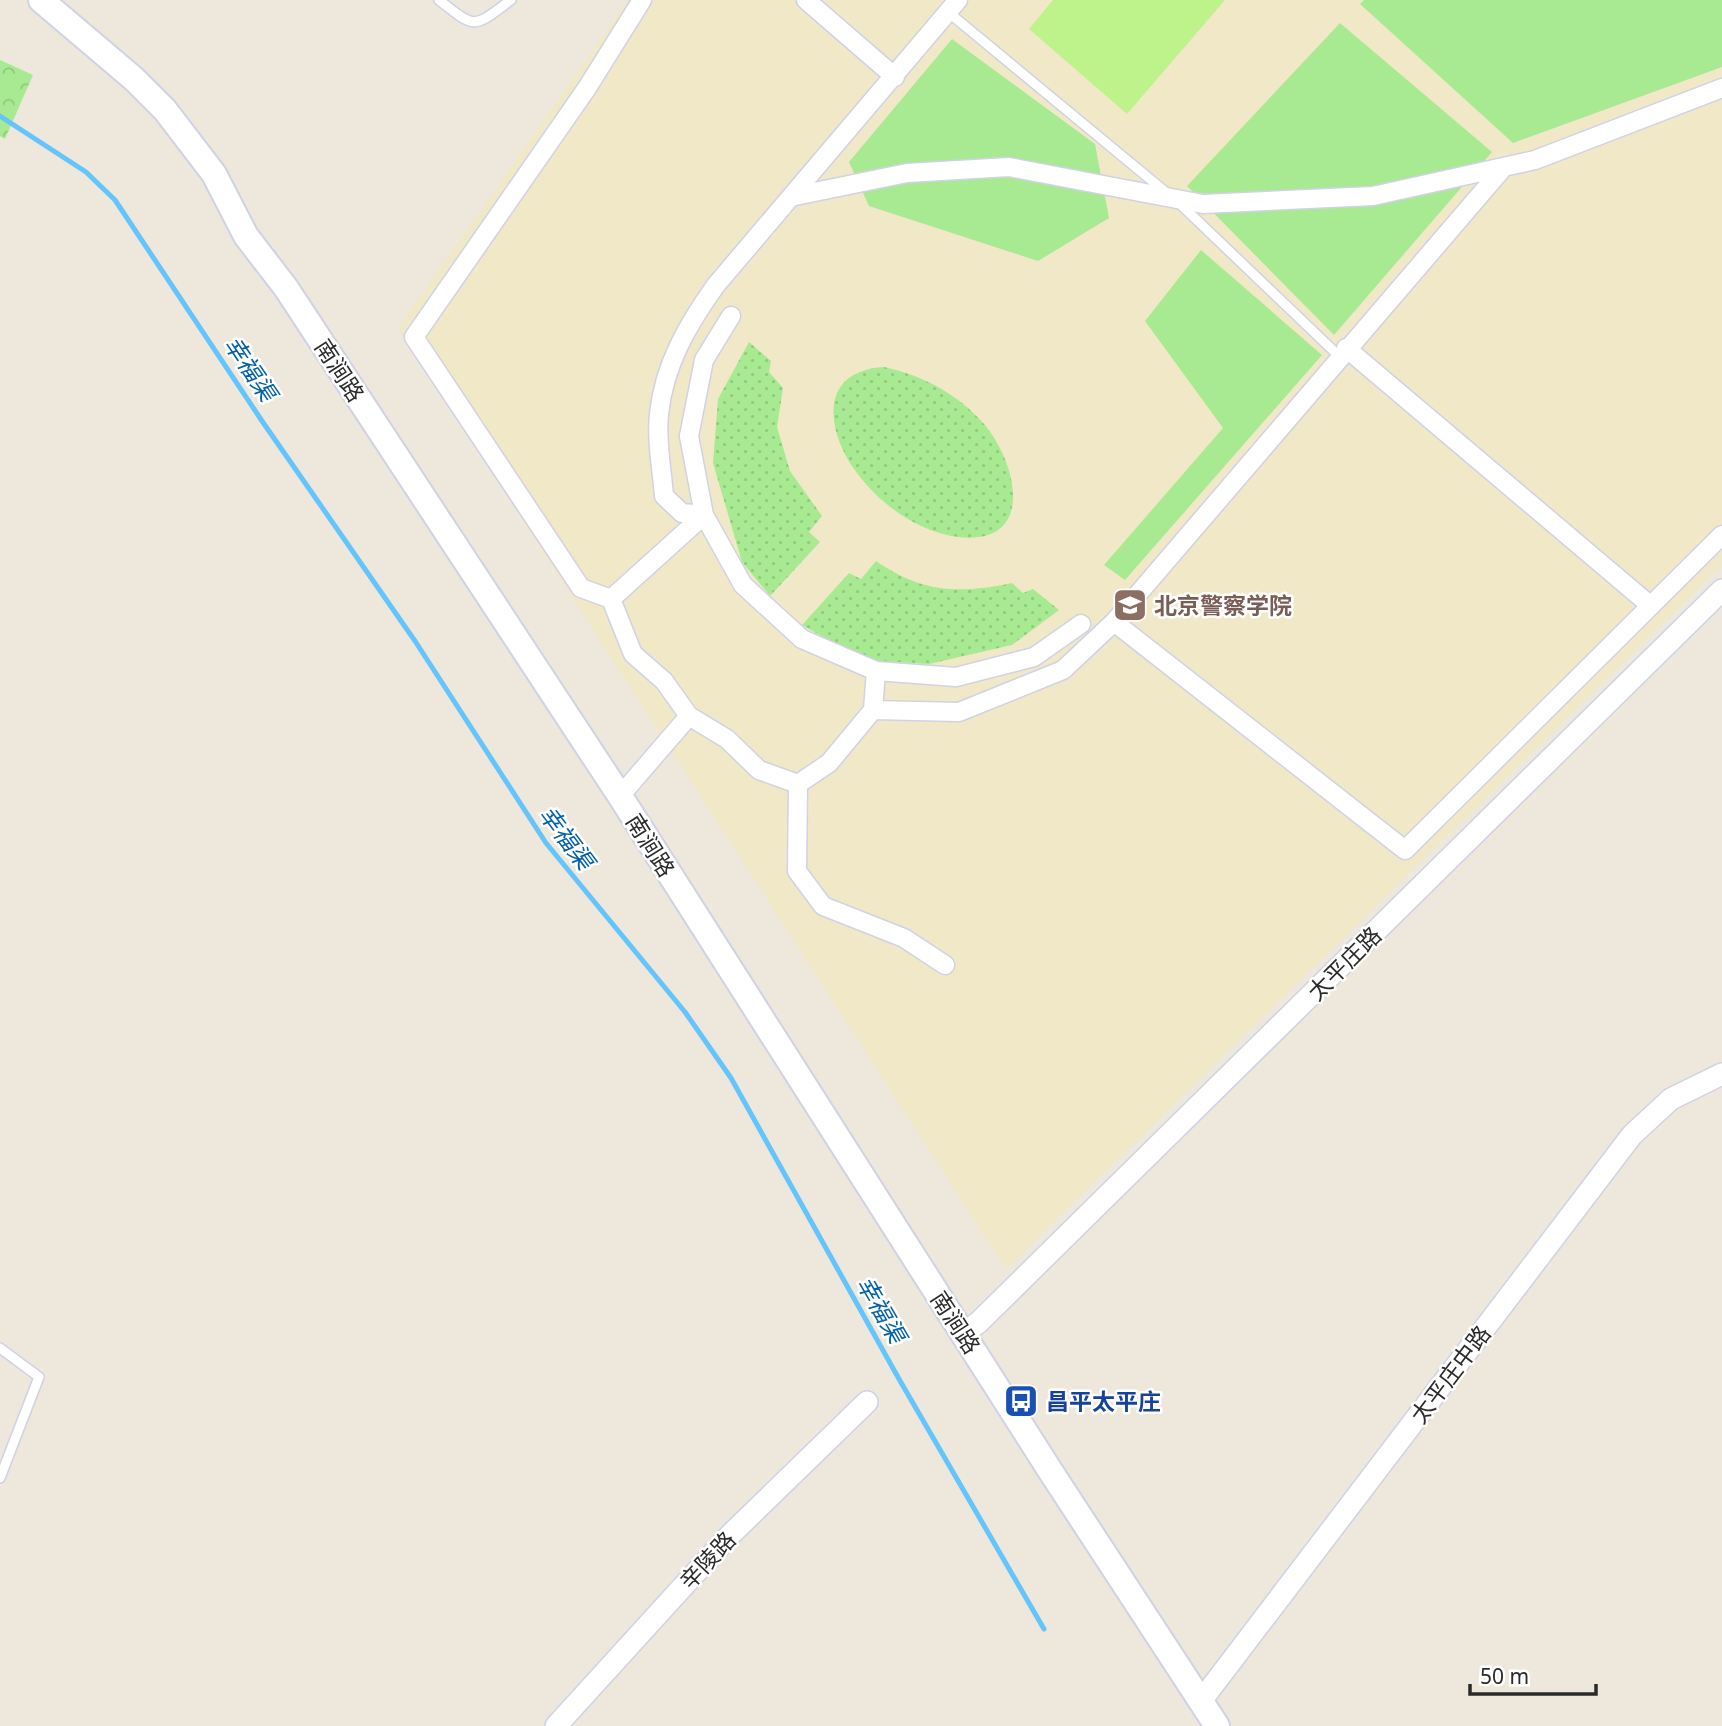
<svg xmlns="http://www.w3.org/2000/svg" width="1722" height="1726" viewBox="0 0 1722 1726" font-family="'Noto Sans','Noto Sans SC',sans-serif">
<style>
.education{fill:#f1e8c8}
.grass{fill:url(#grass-dots)}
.forest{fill:url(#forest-crowns)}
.garden{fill:#a8ea91}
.pitch{fill:#bef38c}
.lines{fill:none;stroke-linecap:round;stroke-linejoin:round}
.stream{stroke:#63c5fb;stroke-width:5}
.service-casing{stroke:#d0d2e5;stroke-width:12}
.minor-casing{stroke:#d0d2e5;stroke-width:21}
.tertiary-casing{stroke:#d0d2e5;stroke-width:24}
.secondary-casing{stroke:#d0d2e5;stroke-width:28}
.service{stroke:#fff;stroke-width:9}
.minor{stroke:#fff;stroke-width:18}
.tertiary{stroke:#fff;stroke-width:21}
.secondary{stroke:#fff;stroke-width:24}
.labels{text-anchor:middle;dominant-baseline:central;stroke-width:5;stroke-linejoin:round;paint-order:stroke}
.street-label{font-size:23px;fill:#2a2a2a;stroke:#fff}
.education-label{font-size:23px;font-weight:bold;fill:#785e54;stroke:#fff;text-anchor:start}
.transit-label{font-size:23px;font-weight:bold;fill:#164399;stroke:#fff;text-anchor:start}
.water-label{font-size:24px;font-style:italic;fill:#0060a9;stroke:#fff}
</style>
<defs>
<pattern id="grass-dots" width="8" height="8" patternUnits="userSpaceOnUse" patternTransform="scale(1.75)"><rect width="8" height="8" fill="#a8ea91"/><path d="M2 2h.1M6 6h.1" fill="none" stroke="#91c97d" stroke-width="1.8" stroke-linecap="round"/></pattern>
<pattern id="forest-crowns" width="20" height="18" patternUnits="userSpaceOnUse" patternTransform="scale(1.75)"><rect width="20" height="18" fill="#a8ea91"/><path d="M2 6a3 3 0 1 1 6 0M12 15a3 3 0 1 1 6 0" fill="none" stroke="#91c97d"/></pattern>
</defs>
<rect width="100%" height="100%" fill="#eee7db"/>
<!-- education -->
<path class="education" d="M628 0H1722V565L1006 1269 398 328Z"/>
<!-- grass -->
<path class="grass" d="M749 342 771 361 769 372 783 388 777 427 790 471 822 516 809 532 820 542 770 596 742 562 713 463 718 399Z
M884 367C922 375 958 394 984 424 1018 464 1036 546 958 537 918 532 880 504 857 473 826 432 817 371 884 367Z
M876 561C922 593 959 594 1012 583L1023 593 1033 589 1059 610 1012 645 929 664 879 661 839 646 802 625 849 573 861 579Z"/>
<!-- forest -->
<path class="forest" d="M0 60 33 75 5 139 0 136Z"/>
<!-- garden -->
<path class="garden" d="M1364 0H1722V67L1513 143 1360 4Z
M1340 23 1492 152 1334 335 1187 186Z
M952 39 1095 144 1109 218 1038 261 869 206 849 162Z
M1201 250 1322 355 1125 580 1104 565 1223 428 1145 321Z"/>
<!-- pitch -->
<path class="pitch" d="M1053 0H1225L1127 114 1029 29Z"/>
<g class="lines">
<!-- stream -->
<path class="stream" d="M0 116 86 172 115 200 262 421 415 641 546 843 685 1012 731 1078 899 1379 1044 1629"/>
<!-- service casing -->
<g class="service-casing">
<path id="service" d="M439 0C477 30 473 28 511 0
M948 12 1168 194
M1179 203 1339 356
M0 1348 39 1377 0 1478"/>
</g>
<!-- minor casing -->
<g class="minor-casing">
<path id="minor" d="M806 0 895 77
M795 196 907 173 1009 167 1203 204 1373 196 1535 160 1722 88
M731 316 704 360 689 436 704 515 743 585 802 639 876 671 956 677 1034 657 1081 624
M1346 348 1651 606
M704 515 682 513 664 496C662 470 656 441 659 414 664 365 688 324 716 285L958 0
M704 515 611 599 633 654 664 681 689 716 727 739 759 770 798 784 829 763 873 710 876 671
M611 599 581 588 414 337 587 88 642 0
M1114 622 1405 850 1722 535
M873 710 959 712 1063 670 1114 622 1504 167
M798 784 797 871 823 906 904 938 945 965
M620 796 689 716"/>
</g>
<!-- tertiary casing -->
<g class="tertiary-casing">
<path id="tertiary" d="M963 1334 979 1322 1722 590
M1201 1701 1632 1135 1671 1099 1722 1074
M556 1726 729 1536 867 1402"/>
</g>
<!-- secondary casing -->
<g class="secondary-casing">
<path id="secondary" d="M41 0 134 79 165 110 214 174 246 236 286 288 620 796 1051 1472 1217 1726"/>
</g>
<!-- service -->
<use href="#service" class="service"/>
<!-- minor -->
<use href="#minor" class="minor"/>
<!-- tertiary -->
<use href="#tertiary" class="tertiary"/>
<!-- secondary -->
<use href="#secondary" class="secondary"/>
</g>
<!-- icons -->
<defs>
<g id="university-square" transform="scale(1.75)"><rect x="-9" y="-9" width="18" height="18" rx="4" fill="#8d6e63" stroke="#fff"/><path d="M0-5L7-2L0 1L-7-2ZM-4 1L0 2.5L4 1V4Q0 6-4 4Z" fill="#fff"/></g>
<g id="bus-square" transform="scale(1.75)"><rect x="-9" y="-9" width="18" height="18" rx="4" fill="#1a4fb4" stroke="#fff"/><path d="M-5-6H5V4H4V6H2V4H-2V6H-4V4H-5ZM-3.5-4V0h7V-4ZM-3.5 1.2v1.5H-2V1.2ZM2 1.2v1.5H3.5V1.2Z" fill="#fff"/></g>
</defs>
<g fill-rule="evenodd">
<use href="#university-square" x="1130" y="605"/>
<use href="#bus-square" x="1021" y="1401"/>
</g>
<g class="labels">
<!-- street labels -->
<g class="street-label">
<text transform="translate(340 370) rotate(57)">南涧路</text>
<text transform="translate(651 845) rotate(58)">南涧路</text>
<text transform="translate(1344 963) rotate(-45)">太平庄路</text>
<text transform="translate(956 1322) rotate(57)">南涧路</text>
<text transform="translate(1450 1374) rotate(-53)">太平庄中路</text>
<text transform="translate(707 1560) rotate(-47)">辛陵路</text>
</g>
<!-- education labels -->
<g class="education-label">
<text x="1154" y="605">北京警察学院</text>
</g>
<!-- transit labels -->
<g class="transit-label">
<text x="1046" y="1401">昌平太平庄</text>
</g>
<!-- water labels -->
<g class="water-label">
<text transform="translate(251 368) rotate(56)">幸福渠</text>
<text transform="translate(567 837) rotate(53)">幸福渠</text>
<text transform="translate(882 1309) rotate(60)">幸福渠</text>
</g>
</g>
<!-- scale -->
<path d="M1470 1684v10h126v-10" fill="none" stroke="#2a2a2a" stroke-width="3.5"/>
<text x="1480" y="1684" font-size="21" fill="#2a2a2a" stroke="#ffffff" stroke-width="5" paint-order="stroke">50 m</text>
</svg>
